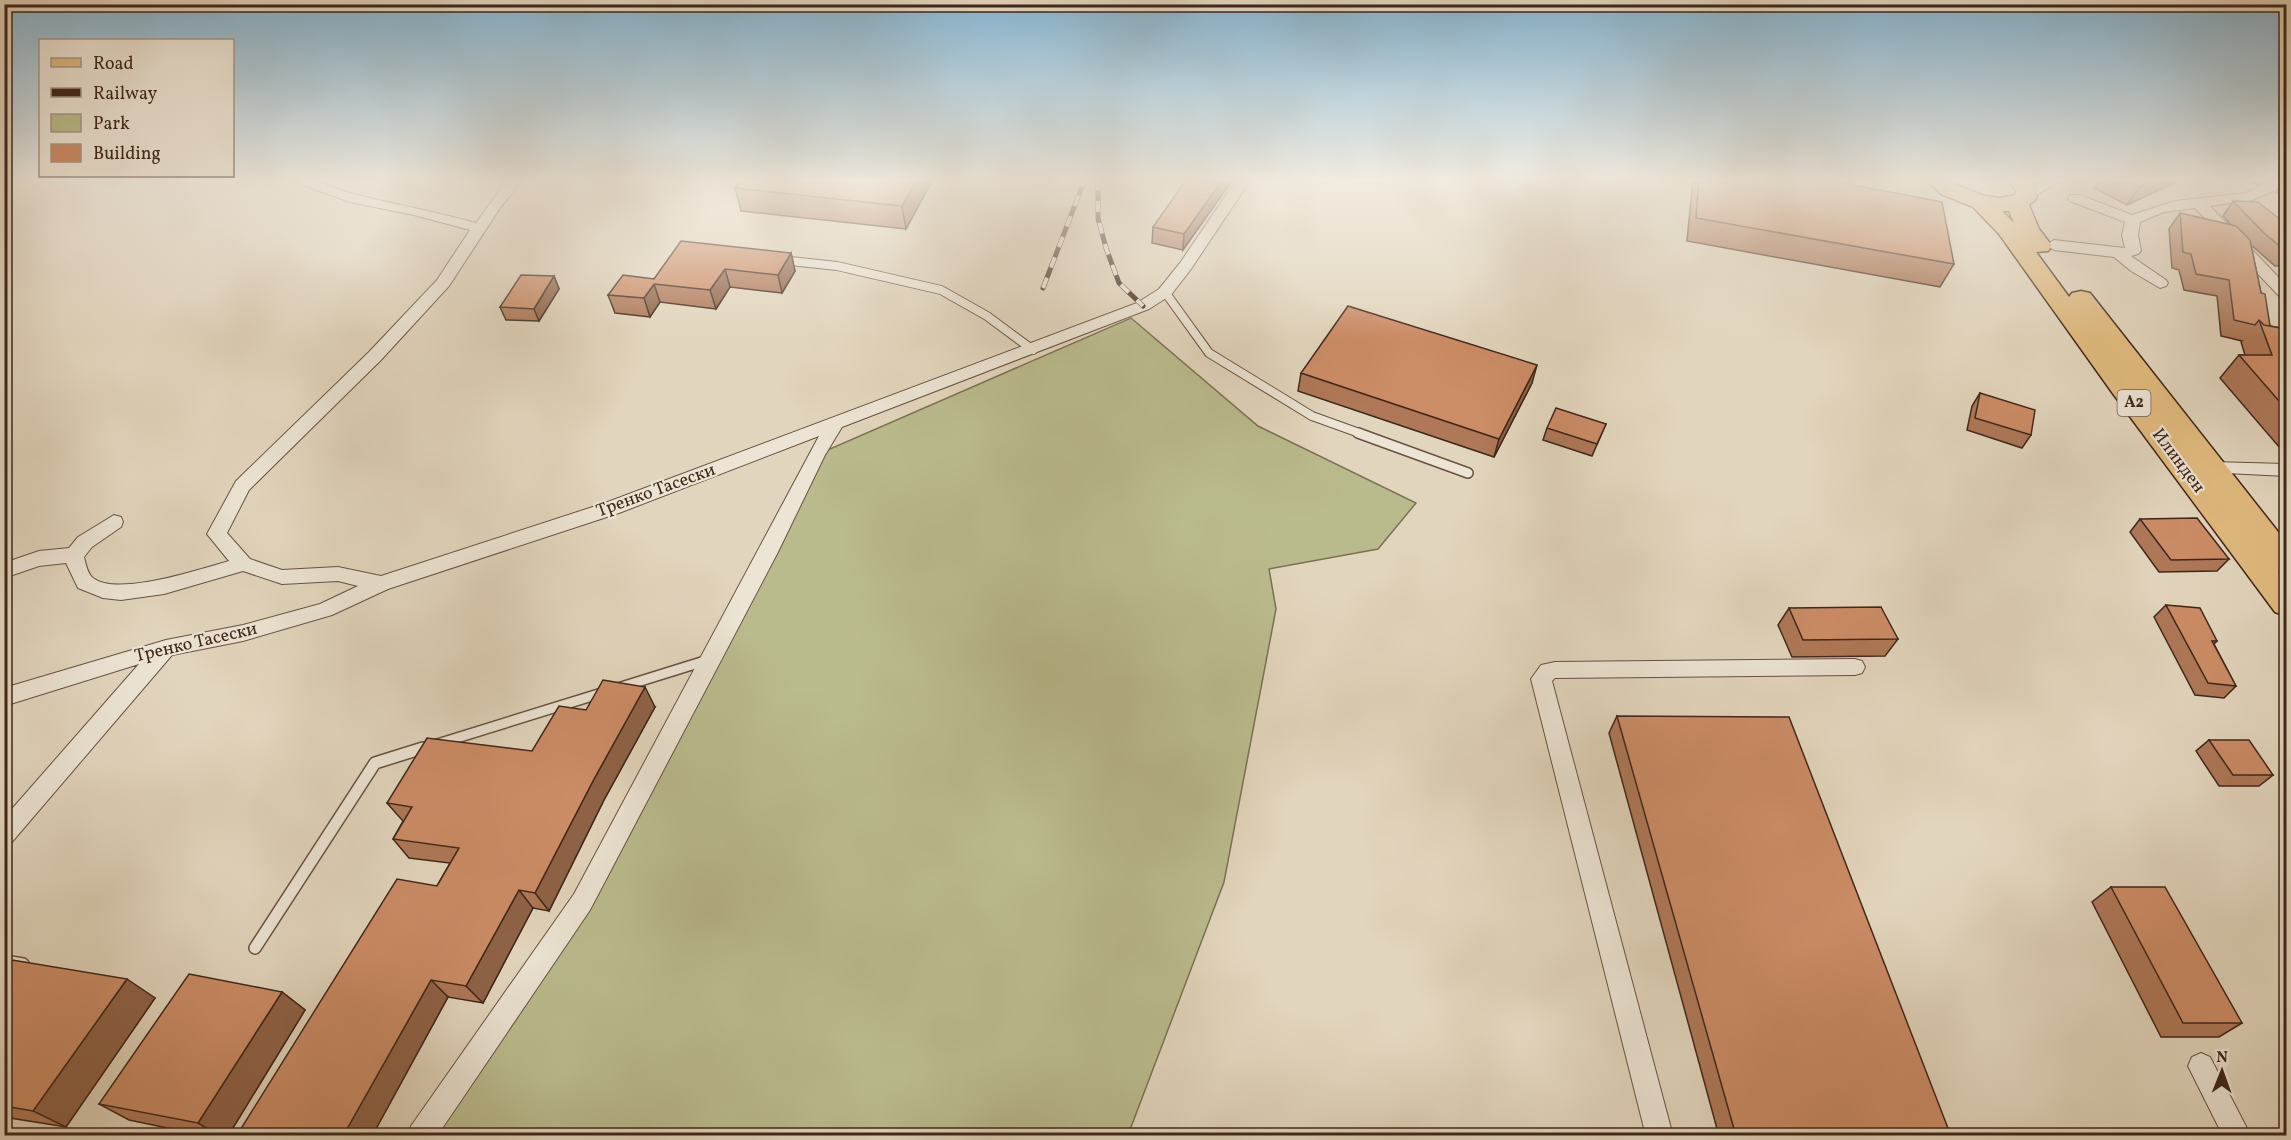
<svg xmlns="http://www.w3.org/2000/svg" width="2291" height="1140" viewBox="0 0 2291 1140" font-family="Vollkorn,serif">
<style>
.green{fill:#babb8d;stroke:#7c7154;stroke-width:1.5}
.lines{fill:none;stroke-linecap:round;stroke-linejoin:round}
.service-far2-casing{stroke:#685243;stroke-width:10}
.service-far1-casing{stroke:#685243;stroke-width:12}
.service-casing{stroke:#685243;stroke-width:14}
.minor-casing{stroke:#685243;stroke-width:2}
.primary-casing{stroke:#3f271a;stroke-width:3}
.service-far2{stroke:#ece4d4;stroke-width:8}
.service-far1{stroke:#ece4d4;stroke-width:9}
.service{stroke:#ece4d4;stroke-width:11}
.minor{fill:#ece4d4;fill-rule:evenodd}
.primary{fill:#e1ba7e;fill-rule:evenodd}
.rail-casing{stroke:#3f271a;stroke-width:5}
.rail{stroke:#ece4d4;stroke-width:4;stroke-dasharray:11;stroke-linecap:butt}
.wall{fill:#af7858;stroke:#3f271a;stroke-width:1.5}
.shaded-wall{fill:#8f6247;stroke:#3f271a;stroke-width:1.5}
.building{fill:#cc8c66;stroke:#3f271a;stroke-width:1.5}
.labels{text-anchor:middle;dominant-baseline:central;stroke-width:4.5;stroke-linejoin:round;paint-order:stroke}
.shield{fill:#ece4d4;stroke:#736052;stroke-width:1.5}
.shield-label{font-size:16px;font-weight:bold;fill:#3f271a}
.street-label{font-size:18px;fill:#3f271a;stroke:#ece4d4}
</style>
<rect width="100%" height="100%" fill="#e2d5bd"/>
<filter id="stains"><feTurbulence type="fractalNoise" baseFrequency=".00333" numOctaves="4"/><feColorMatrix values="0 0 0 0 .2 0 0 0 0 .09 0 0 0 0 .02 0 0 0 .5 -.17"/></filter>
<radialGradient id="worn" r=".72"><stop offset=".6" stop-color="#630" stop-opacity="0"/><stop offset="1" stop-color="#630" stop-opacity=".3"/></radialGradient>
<!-- green -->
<path class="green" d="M1131 318 1258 426 1416 503 1378 549 1269 569 1276 609 1224 882 1128 1135 421 1136 582 902 816 455Z"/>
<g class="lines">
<!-- service-far2 casing -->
<g class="service-far2-casing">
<path id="service-far2" d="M781 260 837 266 941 290 987 316 1033 350
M1165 292 1209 353 1312 416 1362 434"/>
</g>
<!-- service-far1 casing -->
<g class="service-far1-casing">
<path id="service-far1" d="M1358 433 1468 473
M618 688 708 660
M418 750 605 692"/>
</g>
<!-- service casing -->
<g class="service-casing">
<path id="service" d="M255 948 375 763 423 748
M4 961 23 964"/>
</g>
<!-- minor casing -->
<g class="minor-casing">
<path id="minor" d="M293 179C321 179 335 190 361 196 399 205 437 212 476 223L508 179H523L500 208 449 286 381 360 249 490 227 533 250 559 282 570 338 567 381 576 605 503 1137 303 1159 289 1180 263 1237 179H1251L1191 269 1171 295 1149 309 842 427 825 455 778 552 590 910 437 1136H408L411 1126 574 894 819 436 619 513 388 589 332 615 243 641 172 655 12 842 4 845V818L139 664 4 706V688L166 640 243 625 320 604 358 586 338 581 282 584 243 571 164 594 121 600 103 598 78 588 66 563 39 566 4 578V563L39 551 69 548 78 537 114 515 121 517 123 522 121 527 92 547 84 557C86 564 87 573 93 578 117 597 201 569 229 561L207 534 236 481 369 352 437 280 470 230 414 215 350 202 295 182Z
M2047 179H2065L2032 197 2027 198 2020 194Z
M2276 179H2286V185L2253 200 2210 206 2286 285V299L2280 297 2195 208 2164 212 2140 222 2138 235 2141 251 2138 254 2131 256 2166 280 2168 283 2166 286 2160 288 2131 271 2114 257 2054 250 2046 245 2054 240 2125 248 2122 235 2125 222 2070 201 2068 198 2070 195H2080L2132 215 2175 201 2246 193Z
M2212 462 2286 464V476L2206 472 2203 468 2206 464Z
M1855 659 1862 661 1865 667 1862 673 1855 675 1555 678 1552 681 1673 1136H1646L1531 679 1541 665 1555 662Z
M2201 1053 2210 1057 2251 1136H2223L2188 1066 2192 1057Z"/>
</g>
<!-- primary casing -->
<g class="primary-casing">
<path id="primary" d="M1926 179H1950L1957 185 1984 196 2000 198 2015 195 2016 191 2009 179H2031L2038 191 2036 199 2029 205 2039 229 2052 246 2048 251 2036 252 2069 297 2072 293 2081 291 2090 293 2286 542V574L2278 572 2286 582V616L2275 612 2114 395 1999 234 1973 207 1941 194ZM2002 211H2009L2014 223Z"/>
</g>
<!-- service-far2 -->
<use href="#service-far2" class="service-far2"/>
<!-- service-far1 -->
<use href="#service-far1" class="service-far1"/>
<!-- service -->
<use href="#service" class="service"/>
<!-- minor -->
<use href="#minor" class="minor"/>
<!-- primary -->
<use href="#primary" class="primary"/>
<!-- rail casing -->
<g class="rail-casing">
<path id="rail" d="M1098 179V218L1106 248 1119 283 1143 306
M1043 288 1085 179"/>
</g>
<!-- rail -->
<use href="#rail" class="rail"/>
</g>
<!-- wall -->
<path class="wall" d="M742 179H933L906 229 741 211 735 188Z
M1193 179H1233L1183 250 1152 243 1153 227Z
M1693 179H1822L1954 264 1940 287 1687 241Z
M2099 179H2183L2127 205 2094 188Z
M2244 179H2271L2258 185Z
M2285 180H2286V197L2276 192Z
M2233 201 2286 224V266V265L2275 266 2251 245 2261 293 2270 326 2286 329V455L2220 378 2239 355H2245L2241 342 2242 341 2221 336 2217 296 2184 290 2179 270 2172 268 2169 229 2180 213 2231 225 2223 216Z
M791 253 795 271 782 293 730 287 716 309 660 302 650 317 615 313 608 295 654 279Z
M554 276 559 289 539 321 506 320 500 307Z
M1301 373 1532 383 1494 457 1298 391Z
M1980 393 2031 435 2022 448 1967 430 1972 406Z
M1606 424 1592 456 1543 440 1547 428Z
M2140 519 2229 559 2217 571 2159 572 2130 532Z
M2166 605 2217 641 2214 644 2236 686 2224 698 2195 695 2154 617Z
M1789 608 1898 639 1885 656 1792 657 1778 625Z
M655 707 604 800 549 911 533 908 483 1003 448 997 372 1136H239L237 1135 437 886 450 863 409 858 393 839 403 821 387 803Z
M1617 716 1951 1136H1719L1609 733Z
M2209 740 2273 775 2259 786H2219L2196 751Z
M2111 887 2242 1023 2219 1037H2161L2092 902Z
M2286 936V953L2280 940Z
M4 969 155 998 66 1127 4 1117Z
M282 992 305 1010 228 1136H206L129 1120 99 1104Z"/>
<!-- shaded-wall -->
<path class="shaded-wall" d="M917 179H933L906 229 902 206Z
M1223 179H1233L1183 250 1184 234Z
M2156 179H2183L2127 205 2139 187Z
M2263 179H2271L2258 185Z
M791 253 795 271 782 293 778 275Z
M725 269 730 287 716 309 710 290Z
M554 276 559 289 539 321 534 309Z
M654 284 660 302 650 317 644 298Z
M1537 365 1532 383 1494 457 1499 439Z
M645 687 655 707 604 800 549 911 535 893 593 781Z
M519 890 533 908 483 1003 466 986Z
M127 979 155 998 66 1127 33 1111Z
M431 980 448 997 372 1136H343Z
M282 992 305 1010 228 1136H219L198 1123Z"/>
<!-- building -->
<path class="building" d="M742 179H917L902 206 735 188Z
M1193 179H1223L1184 234 1153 227 1186 180 1191 181Z
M1699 179H1822L1942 202 1954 264 1696 218Z
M2123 179H2156L2139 187Z
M2233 201 2258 202 2286 224V251L2265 234Z
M2180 213 2236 226 2250 240 2261 293 2265 294 2270 326 2264 325 2259 320 2255 325 2234 320 2229 280 2196 274 2191 254 2183 252Z
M681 241 791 253 778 275 725 269 710 290 654 284 644 298 608 295 623 275 654 279Z
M521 275 554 276 534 309 500 307Z
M1348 306 1537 365 1499 439 1301 373Z
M2259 320 2264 325 2286 329V409L2239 355H2272Z
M1980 393 2035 410 2031 435 1975 418Z
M1556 408 1606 424 1597 444 1547 428Z
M2197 518 2229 559 2171 560 2140 519Z
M2166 605 2200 608 2217 641H2212L2236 686 2208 683Z
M1881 607 1898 639 1803 640 1789 608Z
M603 680 645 687 593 781 535 893 519 890 466 986 431 980 343 1136H242L237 1135 397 879 437 886 459 848 393 839 412 807 387 803 427 738 532 751 559 706 586 710Z
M1617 716 1789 717 1951 1136H1736Z
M2209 740H2249L2273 775H2233Z
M2111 887H2165L2242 1023H2183Z
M12 960 127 979 33 1111 4 1106V969Z
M189 974 282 992 198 1123 99 1104Z"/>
<!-- sky -->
<linearGradient id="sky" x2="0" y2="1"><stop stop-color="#87b6d3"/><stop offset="0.53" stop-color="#f2ece1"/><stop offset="1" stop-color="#f2ece1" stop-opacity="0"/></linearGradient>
<rect width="2291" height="339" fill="url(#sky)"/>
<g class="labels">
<!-- shield labels -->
<rect class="shield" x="2117.5" y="390" width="33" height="26" rx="4.5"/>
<g class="shield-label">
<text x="2134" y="403">A2</text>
</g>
<!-- street labels -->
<g class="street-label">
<text transform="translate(2178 461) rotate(53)">Илинден</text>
<text transform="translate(656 491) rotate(-20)">Тренко Тасески</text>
<text transform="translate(196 643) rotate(-13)">Тренко Тасески</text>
</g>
</g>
<!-- margin -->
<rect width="2291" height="1140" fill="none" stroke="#e2d5bd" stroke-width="24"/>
<rect x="6" y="6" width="2279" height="1128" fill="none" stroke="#3f271a" stroke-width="3"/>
<rect x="12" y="12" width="2267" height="1116" fill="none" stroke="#3f271a" stroke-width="1.5"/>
<!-- legend -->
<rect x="39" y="39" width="195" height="138" fill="#ece4d4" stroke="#a7988a" stroke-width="1.5"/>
<rect x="51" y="58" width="30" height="9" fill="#e1ba7e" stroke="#a7988a" stroke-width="1.5"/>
<text x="93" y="69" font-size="18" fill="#3f271a">Road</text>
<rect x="51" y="88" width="30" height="9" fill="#3f271a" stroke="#a7988a" stroke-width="1.5"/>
<text x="93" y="99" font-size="18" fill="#3f271a">Railway</text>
<rect x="51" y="114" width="30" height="18" fill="#babb8d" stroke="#a7988a" stroke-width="1.5"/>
<text x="93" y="129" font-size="18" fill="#3f271a">Park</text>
<rect x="51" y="144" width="30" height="18" fill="#cc8c66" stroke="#a7988a" stroke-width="1.5"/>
<text x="93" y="159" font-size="18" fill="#3f271a">Building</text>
<!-- north arrow -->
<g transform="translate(2222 1071) rotate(1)" stroke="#ece4d4" stroke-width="4.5" paint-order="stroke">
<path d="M0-4.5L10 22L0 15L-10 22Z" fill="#3f271a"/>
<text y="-9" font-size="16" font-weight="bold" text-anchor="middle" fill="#3f271a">N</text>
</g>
<rect width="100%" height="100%" filter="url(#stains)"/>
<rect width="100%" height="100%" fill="url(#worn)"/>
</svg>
